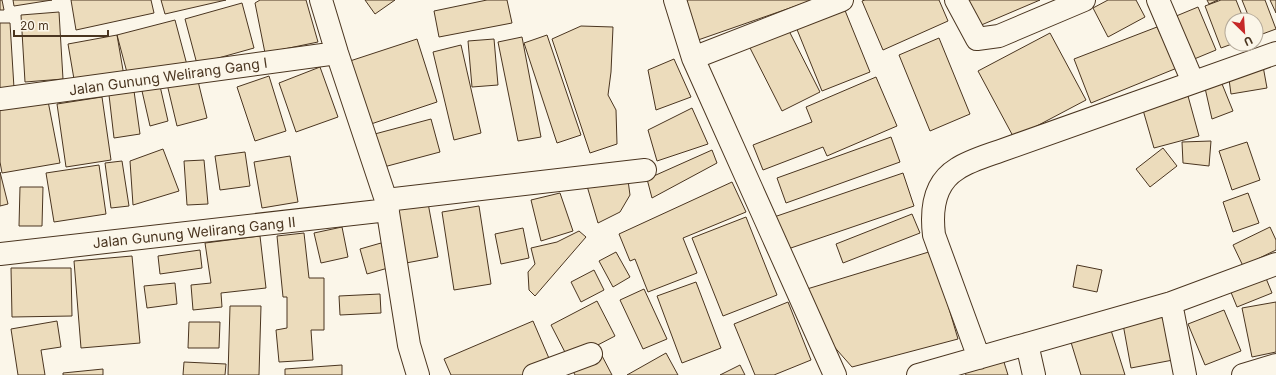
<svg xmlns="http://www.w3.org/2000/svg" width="1276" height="375" viewBox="0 0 1276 375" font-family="Inter,sans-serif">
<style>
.building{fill:#ecdcbc;stroke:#4a3520}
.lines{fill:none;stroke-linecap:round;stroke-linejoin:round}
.minor-casing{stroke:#4a3520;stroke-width:24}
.minor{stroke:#fbf6e9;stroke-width:22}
.labels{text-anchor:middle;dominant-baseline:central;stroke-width:3;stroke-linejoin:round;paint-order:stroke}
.street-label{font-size:14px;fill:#4a3520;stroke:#fbf6e9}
</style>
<rect width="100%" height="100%" fill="#fbf6e9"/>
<!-- building -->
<path class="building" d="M0 0H2L4 10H0Z
M13 0H52L14 6Z
M71 0H151L154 13 76 30Z
M161 0H226L165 14Z
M260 0H306L318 42 265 53 255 3Z
M365 0H395L375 14Z
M487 0H507L512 23 439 37 434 11Z
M684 0H813L698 40Z
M865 0H939L948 21 883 50 862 1Z
M968 0H1040L979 26Z
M1108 0H1136L1145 17 1108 37 1093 8Z
M1207 0H1218L1209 4Z
M1221 0H1236L1244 20H1232V44L1221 48 1205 6Z
M1242 0H1265L1276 29 1257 36 1256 20H1250Z
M1270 0H1276V13Z
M242 3 254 48 197 64 185 19Z
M1198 7 1216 50 1187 62 1169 19Z
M844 8 870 72 822 91 796 27Z
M59 12 63 79 25 82 21 15Z
M175 20 187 65 129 80 117 35Z
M0 23H10L14 88 0 90Z
M786 25 820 92 782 111 748 44Z
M581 26 613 27 611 72 608 95 616 110 617 144 590 153 552 39Z
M1157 27 1177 68 1091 103 1074 59Z
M1050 33 1086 100 1014 138 978 71Z
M117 35 124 76 75 85 68 44Z
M547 35 581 135 557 143 524 43Z
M522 37 541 137 518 141 498 42Z
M939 38 970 114 930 131 899 55Z
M417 39 437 102 371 124 350 61Z
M494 39 498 85 472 87 468 41Z
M461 45 481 133 454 140 433 52Z
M674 59 691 97 656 110 648 70Z
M1263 66 1267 88 1231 94 1228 72Z
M320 67 338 117 296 132 279 83Z
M269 76 286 131 255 141 237 87Z
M197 77 207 118 177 126 167 84Z
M876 77 897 126 827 156 823 147 763 170 753 145 812 122 806 107Z
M1220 79 1233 111 1212 119 1205 88Z
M160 86 168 121 150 126 142 91Z
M134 91 140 134 114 138 109 95Z
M1188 96 1199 136 1154 148 1143 110Z
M102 97 111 160 66 167 57 104Z
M48 101 60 163 2 173 0 162V109Z
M692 108 708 144 657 161 648 130Z
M431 119 440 152 380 168 371 135Z
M891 137 900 162 786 203 777 178Z
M1211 141 1209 166 1183 163 1182 142Z
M1247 142 1260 180 1232 190 1219 151Z
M1163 148 1177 166 1150 187 1136 169Z
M163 149 179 191 133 205 130 161Z
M712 150 717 163 652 198 647 179Z
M245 152 250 186 220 190 215 156Z
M290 156 298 202 262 208 254 162Z
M204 160 208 204 187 205 184 161Z
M122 161 129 206 111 208 105 163Z
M99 165 106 214 54 222 46 173Z
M0 172 8 204 0 206Z
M627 173 630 195 620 212 598 223 587 186Z
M903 173 914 206 785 250 774 217Z
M732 182 746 212 683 238 697 273 648 292 635 259 630 261 619 234Z
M20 187H43L42 226H19Z
M560 193 573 231 541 241 531 200Z
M1248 193 1259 223 1233 232 1223 202Z
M428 203 438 257 406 263 395 209Z
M479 206 491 284 454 290 442 212Z
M912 214 920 233 843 263 836 244Z
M746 217 777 295 723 316 692 238Z
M342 227 348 257 321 263 314 233Z
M1270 227 1276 240V250L1243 266 1233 245Z
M523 228 529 258 501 264 495 234Z
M579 231 586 237 535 296 529 290 528 272 535 264 531 248 557 242Z
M304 233 309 278H324V330H311L313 360 279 362 276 330 287 328V297H283L277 236Z
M260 236 266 288 221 293 222 307 193 310 191 285 211 283 205 243Z
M381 243 388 268 367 274 360 249Z
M200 250 202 268 160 274 158 256Z
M932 251 958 339 852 367 830 342 807 289Z
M616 252 630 277 613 287 599 261Z
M132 256 140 343 81 348 74 261Z
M1077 265 1102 270 1097 292 1073 287Z
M11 268H71L72 316 12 317Z
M594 270 604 290 581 302 571 282Z
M1263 271 1272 293 1237 307 1228 285Z
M696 282 721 348 682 363 657 296Z
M175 283 177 304 147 308 144 286Z
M644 289 667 339 643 349 620 300Z
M380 294 381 313 340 315 339 296Z
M597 301 615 336 569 360 551 325Z
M788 302 811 360 774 375H755L734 324Z
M1276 302V352L1252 357 1242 308Z
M230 306H261L259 375H228Z
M1224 310 1241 351 1205 365 1188 324Z
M1164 316 1173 360 1131 368 1123 324Z
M57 321 61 347 41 350 45 375H18L11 329Z
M533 321 551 363 522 375H451L444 359Z
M189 322H220L219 348H188Z
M1110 327 1125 375H1081L1070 339Z
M600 352 612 375H575L571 367Z
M666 353 678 375H627Z
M1003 359 1008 375H966L964 371Z
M184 362 226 364 225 375H183Z
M342 365V375H285V369Z
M740 365 745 375H720Z
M103 369V375H63V373Z"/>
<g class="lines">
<!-- minor casing -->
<g class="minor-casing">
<path id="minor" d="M321 0 337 53 386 200 409 345 418 375
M675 0 693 58 835 375
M956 0 977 39 999 36 1084 0
M1158 0 1193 82
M693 58 842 0
M0 99 337 53
M386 200 645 170
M0 254 388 210
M1171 303 1185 375
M1027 344 1034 375
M979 358 934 235C931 210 934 183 957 169 969 161 986 156 1000 151L1276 53
M534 375 591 354
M918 375 1171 303 1276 264
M1243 375 1276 365"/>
</g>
<!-- minor -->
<use href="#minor" class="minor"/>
</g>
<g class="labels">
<!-- street labels -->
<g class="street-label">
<text transform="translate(168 76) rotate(-8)">Jalan Gunung Welirang Gang I</text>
<text transform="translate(194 232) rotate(-6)">Jalan Gunung Welirang Gang II</text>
</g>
</g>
<!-- north arrow -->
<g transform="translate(1244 32) rotate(155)"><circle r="19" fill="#fbf6e9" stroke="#b4a999"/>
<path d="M0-3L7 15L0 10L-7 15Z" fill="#c62828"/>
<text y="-6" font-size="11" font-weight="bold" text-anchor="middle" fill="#4a3520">U</text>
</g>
<!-- scale -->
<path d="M14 30v6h94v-6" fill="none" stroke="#4a3520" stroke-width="2"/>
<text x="20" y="30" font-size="12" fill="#4a3520" stroke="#fbf6e9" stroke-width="3" paint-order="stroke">20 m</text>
</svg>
